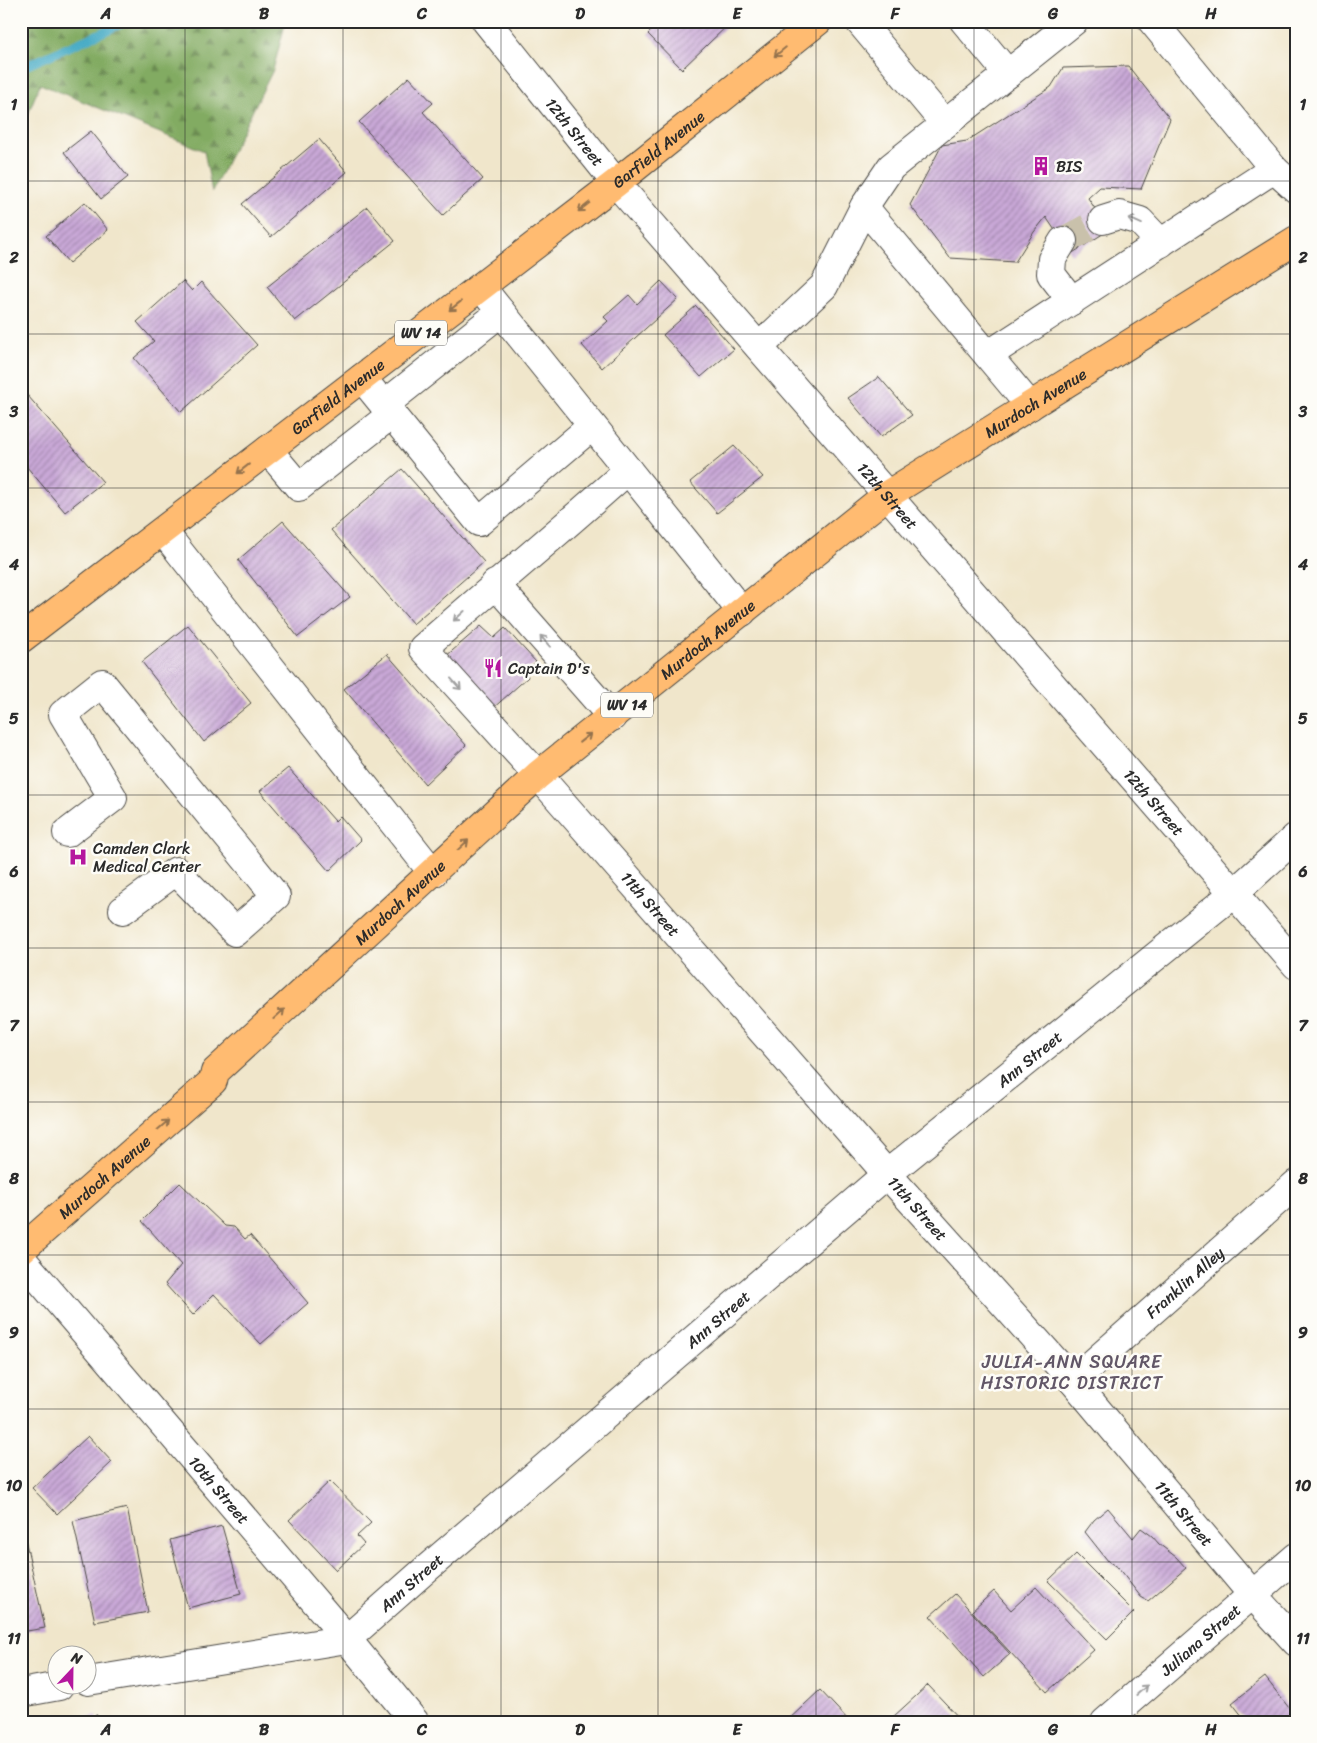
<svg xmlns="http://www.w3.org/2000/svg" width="1317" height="1743" viewBox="0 0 1317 1743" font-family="Sriracha,sans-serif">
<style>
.forest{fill:url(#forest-firs);stroke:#566b46}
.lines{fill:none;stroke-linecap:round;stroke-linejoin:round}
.stream{stroke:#45aac5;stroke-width:9}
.building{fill:url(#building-hatch)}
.minor-tunnel{stroke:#c9c1ab;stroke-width:28;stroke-dasharray:28 14;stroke-linecap:butt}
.minor-casing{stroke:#494743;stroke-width:30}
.major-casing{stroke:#494743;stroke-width:30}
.minor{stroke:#fff;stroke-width:28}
.major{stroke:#ffbb71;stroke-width:28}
.oneway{stroke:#95734e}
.oneway2{stroke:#a0a0a0}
.grid{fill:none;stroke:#2b2b2b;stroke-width:1;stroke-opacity:0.55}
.labels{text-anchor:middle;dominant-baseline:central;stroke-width:5;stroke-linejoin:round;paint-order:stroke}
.shield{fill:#fdfcf7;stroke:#6a6a68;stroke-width:1}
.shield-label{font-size:15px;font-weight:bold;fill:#2b2b2b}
.street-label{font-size:16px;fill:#2b2b2b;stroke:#fdfcf7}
.poi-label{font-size:16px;fill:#2b2b2b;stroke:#fdfcf7;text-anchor:start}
.neighbourhood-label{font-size:18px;letter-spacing:1px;fill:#625767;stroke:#fdfcf7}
.neatline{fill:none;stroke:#2b2b2b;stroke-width:2}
.grid-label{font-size:16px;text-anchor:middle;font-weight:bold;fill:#2b2b2b}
</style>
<defs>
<pattern id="forest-firs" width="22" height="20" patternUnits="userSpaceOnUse" patternTransform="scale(1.25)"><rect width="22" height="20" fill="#82ab62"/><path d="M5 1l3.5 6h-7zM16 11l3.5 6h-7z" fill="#6b8b51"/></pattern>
<pattern id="building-hatch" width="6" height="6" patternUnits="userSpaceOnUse" patternTransform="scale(1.25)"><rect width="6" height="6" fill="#c9a8d7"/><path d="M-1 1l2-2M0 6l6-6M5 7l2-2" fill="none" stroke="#a389af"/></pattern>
</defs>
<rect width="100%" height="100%" fill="#fdfcf7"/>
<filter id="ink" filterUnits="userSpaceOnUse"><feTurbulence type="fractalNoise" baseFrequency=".02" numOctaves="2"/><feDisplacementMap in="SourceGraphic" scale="10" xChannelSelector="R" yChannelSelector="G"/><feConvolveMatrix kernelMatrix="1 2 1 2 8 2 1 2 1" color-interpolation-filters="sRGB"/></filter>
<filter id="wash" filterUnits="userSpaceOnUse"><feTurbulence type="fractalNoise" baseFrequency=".0096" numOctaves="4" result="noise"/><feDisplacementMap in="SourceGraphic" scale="20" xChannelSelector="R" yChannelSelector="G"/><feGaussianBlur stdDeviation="1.12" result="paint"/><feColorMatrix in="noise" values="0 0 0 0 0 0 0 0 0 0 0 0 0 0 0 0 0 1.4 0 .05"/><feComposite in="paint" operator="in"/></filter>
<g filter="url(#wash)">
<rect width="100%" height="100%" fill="#f0e6cb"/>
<!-- forest -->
<path class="forest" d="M21 21H286L273 70 212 192 204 151 40 84 21 132Z"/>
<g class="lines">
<!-- stream -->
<path class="stream" d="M21 68 128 21"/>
</g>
<g id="blocks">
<!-- building -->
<path class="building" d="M661 21H732L682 69 648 34Z
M1128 66 1170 119 1141 189 1100 187 1088 198 1109 230 1071 254 1046 217 1034 232 1015 262 950 258 910 205 942 145 967 141 1051 87 1063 68Z
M409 77 433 103 423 112 483 179 443 215 359 122Z
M91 131 128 177 101 199 64 152Z
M319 139 347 172 271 237 242 204Z
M85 202 108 230 69 263 46 236Z
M367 207 395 241 295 321 267 287Z
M183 281 192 291 201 282 257 345 181 412 134 358 154 341 137 322Z
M661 281 678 299 602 368 582 345 608 321 604 317 629 295 637 304Z
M696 306 734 349 701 377 663 335Z
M879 377 912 415 881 437 848 398Z
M21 388 103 482 65 512 21 460Z
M734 446 763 477 717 513 690 482Z
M402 469 484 562 413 624 331 530Z
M283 521 350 597 298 637 238 560Z
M188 625 251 703 204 742 142 662Z
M481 626 494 638 505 628 536 662 526 673 528 677 491 710 445 657Z
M387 654 466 745 425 784 344 689Z
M288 768 335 821 340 816 361 840 329 871 260 791Z
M180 1183 225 1226 234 1227 245 1239 250 1235 308 1303 261 1344 214 1294 193 1315 165 1284 181 1265 142 1221Z
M88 1436 112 1462 57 1514 32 1488Z
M330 1481 371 1523 357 1536 364 1544 336 1570 289 1520Z
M127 1508 148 1612 95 1622 73 1521Z
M1108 1508 1133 1538 1141 1528 1152 1536 1159 1544 1176 1557 1186 1568 1148 1601 1141 1597 1118 1568 1108 1561 1085 1532 1094 1520Z
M222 1526 241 1594 188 1608 170 1540Z
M21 1534H24L45 1628 21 1632Z
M1076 1554 1134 1612 1107 1639 1048 1581Z
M1036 1587 1094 1650 1047 1692 972 1611 994 1591 1011 1610Z
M955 1594 1010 1654 984 1677 930 1616Z
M1265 1677 1296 1717V1722H1247L1232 1703Z
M928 1685 963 1722H897L893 1717Z
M820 1690 850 1722H786Z
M97 1715 98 1722H71V1721Z"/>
</g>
</g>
<g filter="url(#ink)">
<use href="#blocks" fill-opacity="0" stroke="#494743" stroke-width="1"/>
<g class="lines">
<!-- minor-tunnel -->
<path class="minor-tunnel" d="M1063 241 1103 220"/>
<!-- minor casing -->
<g class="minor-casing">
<g id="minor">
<path id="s1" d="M486 21 616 183 1296 965"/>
<path d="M859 21 945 124"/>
<path d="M964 21 1008 74"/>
<path d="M1152 21 1274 169 1296 189"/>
<path d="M864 207 891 167 1074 21"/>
<path d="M1103 220 1119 215 1140 221 1161 243"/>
<path d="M1063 241 1052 259 1051 274 1072 301"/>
<path d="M481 287 742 612"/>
<path d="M759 347 824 286 864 207 1030 406"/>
<path d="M988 355 1274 169"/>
<path d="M362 378 479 522 592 426"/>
<path d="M384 405 501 312"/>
<path d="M268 450 299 487 392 414"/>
<path id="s2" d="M628 470C561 531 491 588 423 648L538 775 887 1174 1073 1381 1252 1594 1296 1642"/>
<path d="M163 531 433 873"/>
<path d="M495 584 612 717"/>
<path d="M67 833 113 798 63 714 102 683 276 896 235 932 176 871 123 910"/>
<path id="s3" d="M21 1258 347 1639 415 1722"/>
<path id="s4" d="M1073 1381 1296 1184"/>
<path id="s5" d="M88 1681 347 1639 425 1570 887 1174 1234 893 1296 837"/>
<path d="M21 1693 59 1686"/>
<path id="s6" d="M1105 1722 1296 1557"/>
</g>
</g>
<!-- major casing -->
<g class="major-casing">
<g id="major">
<path id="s7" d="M21 639 616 183 818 21"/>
<path id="s8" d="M21 1250 213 1081 215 1072 538 775 887 495 1296 240"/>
</g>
</g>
<!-- minor -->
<use href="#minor" class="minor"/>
<!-- major -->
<use href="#major" class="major"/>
</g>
<!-- one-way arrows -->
<defs><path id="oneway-shaft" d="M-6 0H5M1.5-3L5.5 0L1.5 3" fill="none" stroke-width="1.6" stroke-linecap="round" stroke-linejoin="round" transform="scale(1.25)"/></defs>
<g class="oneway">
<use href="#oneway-shaft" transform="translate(780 52) rotate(141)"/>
<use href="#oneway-shaft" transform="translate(584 207) rotate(142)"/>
<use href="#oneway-shaft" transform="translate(455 306) rotate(142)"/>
<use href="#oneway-shaft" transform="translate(243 469) rotate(142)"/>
<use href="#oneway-shaft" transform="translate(585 738) rotate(-38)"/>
<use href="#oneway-shaft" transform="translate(463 845) rotate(-43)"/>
<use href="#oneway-shaft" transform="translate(279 1014) rotate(-42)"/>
<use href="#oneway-shaft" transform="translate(163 1125) rotate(-41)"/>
</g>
<g class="oneway2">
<use href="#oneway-shaft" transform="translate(1135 221) rotate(-156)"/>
<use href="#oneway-shaft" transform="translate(459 616) rotate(138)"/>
<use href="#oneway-shaft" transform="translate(545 641) rotate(-131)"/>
<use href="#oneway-shaft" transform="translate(456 684) rotate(48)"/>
<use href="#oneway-shaft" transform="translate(1142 1690) rotate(-41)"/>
</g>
</g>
<!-- grid -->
<path class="grid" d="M185 21V1722M343 21V1722M501 21V1722M658 21V1722M816 21V1722M974 21V1722M1132 21V1722M21 181H1296M21 334H1296M21 488H1296M21 641H1296M21 795H1296M21 948H1296M21 1102H1296M21 1255H1296M21 1409H1296M21 1562H1296"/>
<!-- icons -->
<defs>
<g id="building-bare" transform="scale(1.5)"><path d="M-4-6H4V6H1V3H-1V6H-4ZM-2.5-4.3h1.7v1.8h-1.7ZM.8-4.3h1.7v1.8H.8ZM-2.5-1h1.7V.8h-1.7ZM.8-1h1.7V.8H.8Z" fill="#b5179e" stroke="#fdfcf7" stroke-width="2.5" paint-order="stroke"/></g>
<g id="restaurant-bare" transform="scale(1.5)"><path d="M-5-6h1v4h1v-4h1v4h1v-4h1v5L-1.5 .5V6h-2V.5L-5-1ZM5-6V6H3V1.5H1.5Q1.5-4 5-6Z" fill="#b5179e" stroke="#fdfcf7" stroke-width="2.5" paint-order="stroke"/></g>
<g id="hospital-bare" transform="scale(1.5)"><path d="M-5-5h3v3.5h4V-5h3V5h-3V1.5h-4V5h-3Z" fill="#b5179e" stroke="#fdfcf7" stroke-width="2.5" paint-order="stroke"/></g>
</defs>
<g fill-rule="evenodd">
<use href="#building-bare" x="1041" y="166"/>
<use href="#restaurant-bare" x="493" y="668"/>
<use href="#hospital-bare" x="78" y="857"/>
</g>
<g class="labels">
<!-- shield labels -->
<g class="shield">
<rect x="395" y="320.5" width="52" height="25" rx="4"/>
<rect x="601" y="692.5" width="52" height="25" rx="4"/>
</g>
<g class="shield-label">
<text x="421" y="333">WV 14</text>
<text x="627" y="705">WV 14</text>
</g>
<!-- street labels -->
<g class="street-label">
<text stroke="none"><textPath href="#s1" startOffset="142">12th Street</textPath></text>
<text stroke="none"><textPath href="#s7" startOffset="804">Garfield Avenue</textPath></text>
<text stroke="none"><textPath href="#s7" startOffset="399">Garfield Avenue</textPath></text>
<text stroke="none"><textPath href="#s8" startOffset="1326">Murdoch Avenue</textPath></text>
<text stroke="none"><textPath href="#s1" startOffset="622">12th Street</textPath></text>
<text stroke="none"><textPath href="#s8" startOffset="921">Murdoch Avenue</textPath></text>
<text stroke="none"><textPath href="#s1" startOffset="1028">12th Street</textPath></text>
<text stroke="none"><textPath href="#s8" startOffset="516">Murdoch Avenue</textPath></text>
<text stroke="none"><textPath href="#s2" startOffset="614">11th Street</textPath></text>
<text stroke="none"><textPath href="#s5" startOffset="1158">Ann Street</textPath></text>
<text stroke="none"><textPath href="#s8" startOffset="111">Murdoch Avenue</textPath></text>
<text stroke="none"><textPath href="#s2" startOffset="1019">11th Street</textPath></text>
<text stroke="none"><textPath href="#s4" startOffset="149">Franklin Alley</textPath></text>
<text stroke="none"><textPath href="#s5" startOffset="752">Ann Street</textPath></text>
<text stroke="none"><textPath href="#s3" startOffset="305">10th Street</textPath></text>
<text stroke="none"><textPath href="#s2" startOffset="1424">11th Street</textPath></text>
<text stroke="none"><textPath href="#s5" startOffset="348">Ann Street</textPath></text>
<text stroke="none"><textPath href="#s6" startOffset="126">Juliana Street</textPath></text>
</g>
<!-- poi labels -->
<g class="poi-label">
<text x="1056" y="166">BIS</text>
<text x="508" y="668">Captain D's</text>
<text x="93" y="848">Camden Clark<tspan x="93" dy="18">Medical Center</tspan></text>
</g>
<!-- neighbourhood labels -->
<g class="neighbourhood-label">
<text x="1072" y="1362">JULIA-ANN SQUARE<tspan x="1072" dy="21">HISTORIC DISTRICT</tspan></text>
</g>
</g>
<!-- margin -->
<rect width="1317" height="1743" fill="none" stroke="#fdfcf7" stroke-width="55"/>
<!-- north arrow -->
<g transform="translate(72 1670) rotate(22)"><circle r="24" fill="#fdfcf7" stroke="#a9a8a5"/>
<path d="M0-4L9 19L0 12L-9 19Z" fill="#b5179e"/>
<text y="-8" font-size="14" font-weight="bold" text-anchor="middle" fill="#2b2b2b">N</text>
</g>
<rect x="28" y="28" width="1262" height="1688" class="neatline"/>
<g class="grid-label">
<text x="106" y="19">A</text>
<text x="264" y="19">B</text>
<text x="422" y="19">C</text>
<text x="580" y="19">D</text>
<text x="737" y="19">E</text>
<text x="895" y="19">F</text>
<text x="1053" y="19">G</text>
<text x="1211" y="19">H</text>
<text x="14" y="110">1</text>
<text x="1303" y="110">1</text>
<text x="14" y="263">2</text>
<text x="1303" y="263">2</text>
<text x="14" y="417">3</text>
<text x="1303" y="417">3</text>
<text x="14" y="570">4</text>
<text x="1303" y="570">4</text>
<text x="14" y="724">5</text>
<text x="1303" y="724">5</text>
<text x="14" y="877">6</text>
<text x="1303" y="877">6</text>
<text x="14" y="1031">7</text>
<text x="1303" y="1031">7</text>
<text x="14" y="1184">8</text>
<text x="1303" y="1184">8</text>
<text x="14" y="1338">9</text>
<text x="1303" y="1338">9</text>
<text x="14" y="1491">10</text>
<text x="1303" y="1491">10</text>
<text x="14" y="1644">11</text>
<text x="1303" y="1644">11</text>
<text x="106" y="1735">A</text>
<text x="264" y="1735">B</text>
<text x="422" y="1735">C</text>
<text x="580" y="1735">D</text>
<text x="737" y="1735">E</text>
<text x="895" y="1735">F</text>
<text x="1053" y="1735">G</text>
<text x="1211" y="1735">H</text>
</g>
</svg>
